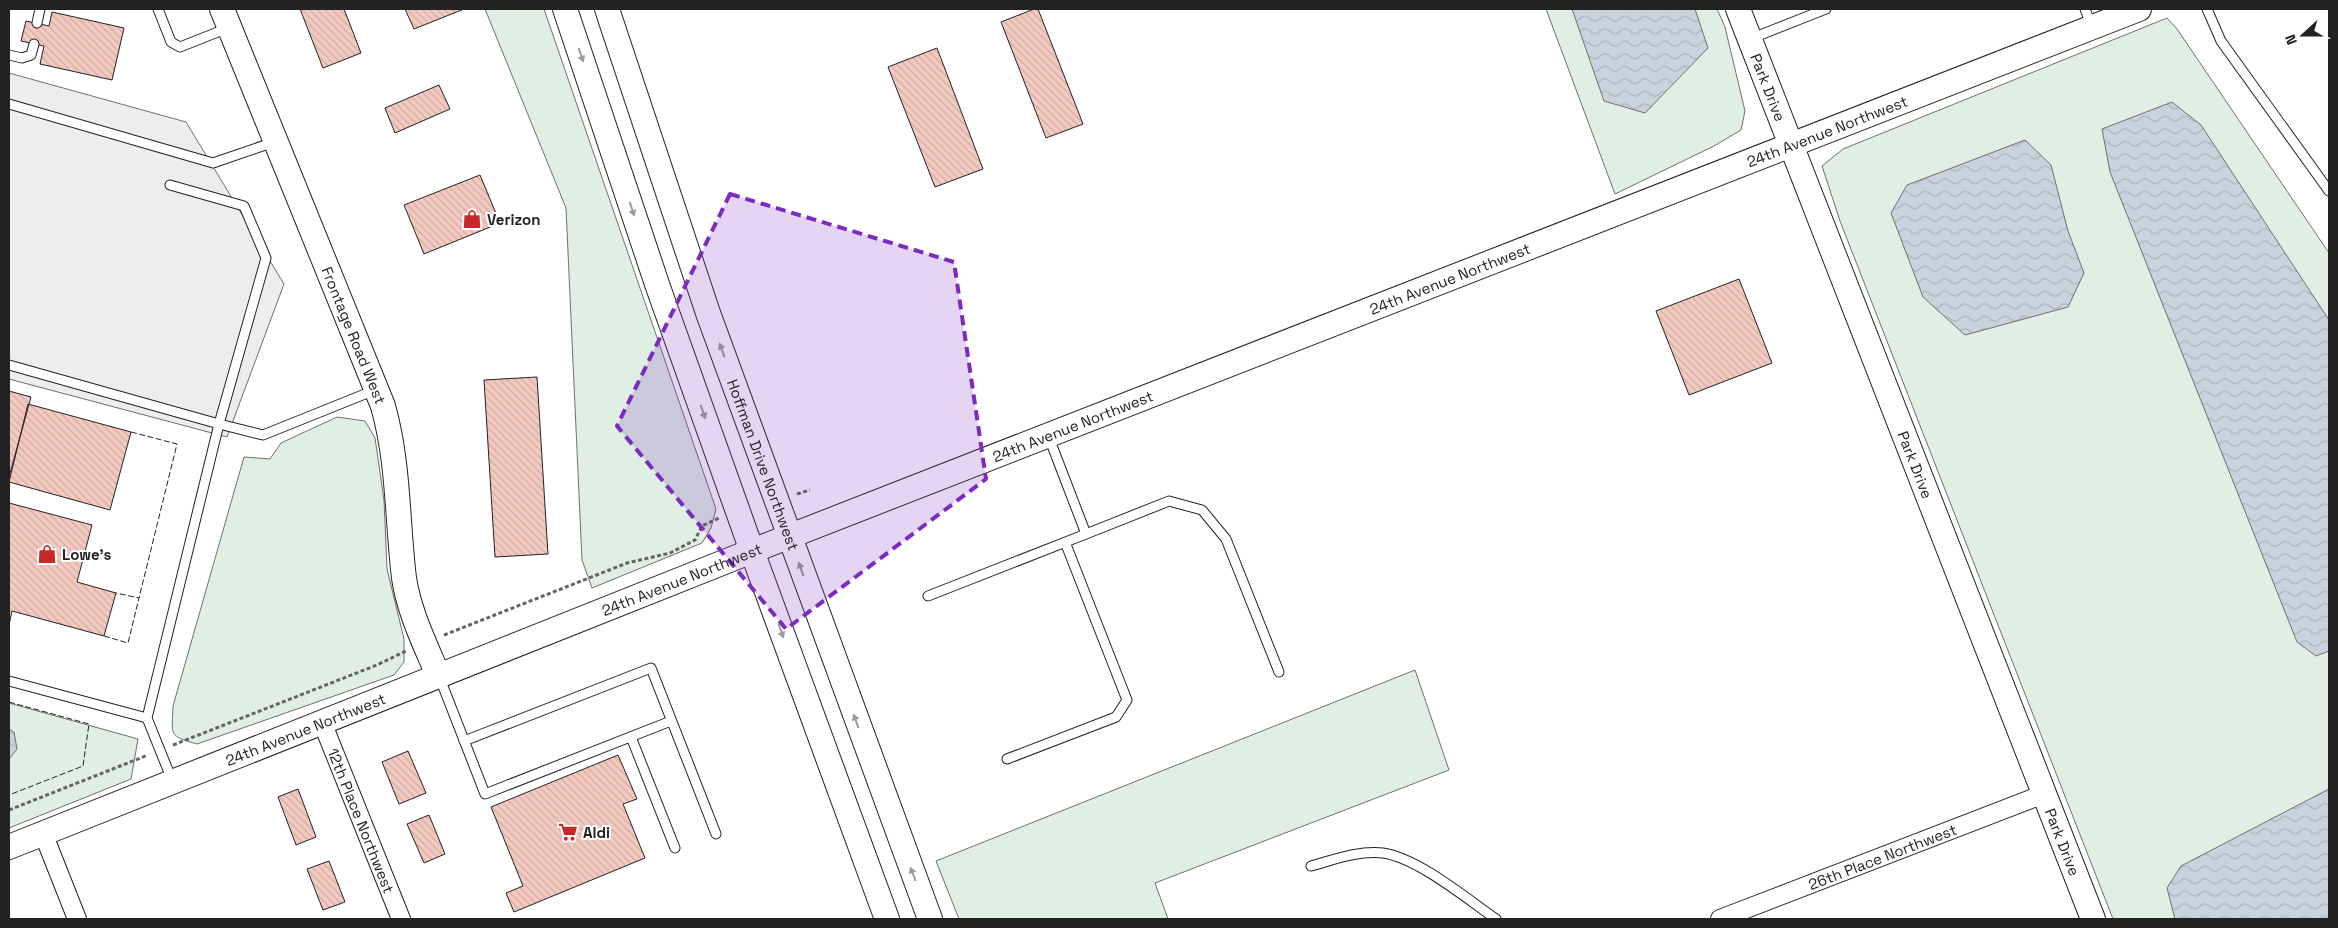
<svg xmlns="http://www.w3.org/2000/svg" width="2338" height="928" viewBox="0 0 2338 928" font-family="'Space Grotesk',sans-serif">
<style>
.grass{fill:#e0efe3;stroke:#6f6f6f}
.parking{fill:#ededed;stroke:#6f6f6f}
.water{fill:url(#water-waves);stroke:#6f6f6f}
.building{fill:url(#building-back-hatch);stroke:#222}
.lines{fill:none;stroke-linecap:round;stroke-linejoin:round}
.lane-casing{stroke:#222;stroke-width:11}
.street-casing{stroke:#222;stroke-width:20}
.secondary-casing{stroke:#222;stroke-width:26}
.path{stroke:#646464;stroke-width:3;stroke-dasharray:4 2.5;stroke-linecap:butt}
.lane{stroke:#fff;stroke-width:9}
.street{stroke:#fff;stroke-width:18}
.secondary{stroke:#fff;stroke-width:24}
.fence{stroke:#222;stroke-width:1;stroke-dasharray:6 2.5;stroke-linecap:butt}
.oneway{fill:#9c9c9c}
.marked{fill:#7b2cbf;fill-opacity:0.2;stroke:#7b2cbf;stroke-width:4;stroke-dasharray:10 6;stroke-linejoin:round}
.labels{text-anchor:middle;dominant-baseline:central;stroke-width:4;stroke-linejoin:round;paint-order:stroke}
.street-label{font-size:15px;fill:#222;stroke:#fff}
.poi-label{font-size:15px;font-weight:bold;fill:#222;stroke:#fff;text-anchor:start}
</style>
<defs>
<pattern id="water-waves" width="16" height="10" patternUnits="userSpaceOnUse" patternTransform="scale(1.25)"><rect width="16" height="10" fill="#c7d3dd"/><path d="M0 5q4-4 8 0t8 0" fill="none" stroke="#abb5bd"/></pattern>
<pattern id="building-back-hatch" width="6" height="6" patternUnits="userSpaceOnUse" patternTransform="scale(1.25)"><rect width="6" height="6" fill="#f3c9c0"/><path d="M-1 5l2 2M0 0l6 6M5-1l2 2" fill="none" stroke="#d0aca5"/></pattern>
</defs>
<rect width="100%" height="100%" fill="#fff"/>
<!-- grass -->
<path class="grass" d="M485 9H544L716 509 711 528 702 543 592 588 582 560 566 208Z
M1546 9H1717L1725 27 1745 111 1741 130 1714 146 1615 194Z
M2167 18 2177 29 2329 253V919H2113L1840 221 1822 166 1843 149Z
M337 417 365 421 375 438 384 500 387 569 404 639V662L394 675 197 744C168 736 172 735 173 706L244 457 270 459 281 443Z
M1415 670 1449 770 1155 883 1168 919H959L936 861Z
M9 703 138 739 131 779 9 828Z"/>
<!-- parking -->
<path class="parking" d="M9 73 186 122 284 284 227 437 9 379Z"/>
<!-- water -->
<path class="water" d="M1572 9H1695L1708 48 1645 113 1604 101Z
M2172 102 2201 125 2329 320V651L2316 656 2297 642 2110 172 2102 129Z
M2025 140 2051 165 2068 231 2084 273 2068 307 1965 335 1923 297 1891 213 1907 185Z
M9 729 14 732 17 749 9 759Z
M2329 789V919H2175L2167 888 2181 866Z"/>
<!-- building -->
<path class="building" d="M300 9H344L361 53 323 68Z
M405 9H464L414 29Z
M1034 9H1038L1083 124 1046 138 1001 22Z
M52 12 124 28 112 80 40 64 44 46 21 41 26 21 49 26Z
M937 48 983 169 935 187 888 67Z
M439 85 450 109 395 133 385 108Z
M480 175 500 223 424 254 404 205Z
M1739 279 1772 363 1689 395 1656 311Z
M537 377 548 554 495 557 484 380Z
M9 391 31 397 9 477Z
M28 404 131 432 110 510 9 482Z
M9 503 92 525 77 582 116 593 104 636 12 611 9 625Z
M408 751 426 793 399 804 382 762Z
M618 755 637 799 623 804 645 858 514 912 506 893 523 886 491 807Z
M298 789 316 837 296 845 278 797Z
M429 815 445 854 424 863 407 824Z
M329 861 345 902 323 910 307 869Z"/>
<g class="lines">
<!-- lane casing -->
<g class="lane-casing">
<path id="lane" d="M158 9 171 42 180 47 228 28
M2085 9 2092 27
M2207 9 2221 41 2329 191
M37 23 40 9
M1750 39 1826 9
M9 55 22 58 31 55 34 44
M9 104 213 163 274 142
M9 365 219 424 266 258 244 206 170 185
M1048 435 1086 534 1169 501 1202 510 1226 539 1279 672
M928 596 1086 534
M439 676 485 794 671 721
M9 681 147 718 219 424 263 435 375 390
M147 718 172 780
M631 737 675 848
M464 741 651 668 716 834
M1007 759 1116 717 1127 700 1065 542
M1311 866C1333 860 1359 850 1383 853 1418 858 1467 899 1496 919"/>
</g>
<!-- street casing -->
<g class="street-casing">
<g id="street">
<path id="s1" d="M322 722 401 919"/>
<path d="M43 833 77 919"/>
<path id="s2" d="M1720 919 2044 794"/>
</g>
</g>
<!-- secondary casing -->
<g class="secondary-casing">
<g id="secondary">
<path id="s3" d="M222 9 383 406C399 463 397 520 404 578 409 612 425 644 438 675"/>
<path d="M565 9 658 287 752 551 887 919"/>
<path id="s4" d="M607 9 708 313 930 919"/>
<path id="s5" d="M1738 9 2093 919"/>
<path id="s6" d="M9 847 752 551 2139 9"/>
</g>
</g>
<!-- path -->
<path class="path" d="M797 494 810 490
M444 635 627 563 670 553 695 540 702 526 719 518
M173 745 377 665 406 651
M9 810 148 755"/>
<!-- lane -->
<use href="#lane" class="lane"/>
<!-- street -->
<use href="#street" class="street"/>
<!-- secondary -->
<use href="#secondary" class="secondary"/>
<!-- fence -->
<path class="fence" d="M131 432 177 444 139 598
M104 636 128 643 139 598 116 593
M9 702 89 724 83 766 9 795"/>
</g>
<!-- one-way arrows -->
<defs><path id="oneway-solid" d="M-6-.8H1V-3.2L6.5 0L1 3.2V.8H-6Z" transform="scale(1.25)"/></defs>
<g class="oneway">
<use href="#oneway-solid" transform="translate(581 55) rotate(71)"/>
<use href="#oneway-solid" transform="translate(632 209) rotate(72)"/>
<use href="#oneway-solid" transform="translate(722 350) rotate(-110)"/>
<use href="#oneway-solid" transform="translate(703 412) rotate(71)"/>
<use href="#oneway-solid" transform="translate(801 569) rotate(-110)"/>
<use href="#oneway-solid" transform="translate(781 631) rotate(70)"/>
<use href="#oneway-solid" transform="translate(856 721) rotate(-110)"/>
<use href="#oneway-solid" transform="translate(913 874) rotate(-111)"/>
</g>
<!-- marked area -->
<path class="marked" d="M730 194 954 262 986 479 786 629 617 426Z"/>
<!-- icons -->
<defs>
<g id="shop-bare" transform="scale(1.5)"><path d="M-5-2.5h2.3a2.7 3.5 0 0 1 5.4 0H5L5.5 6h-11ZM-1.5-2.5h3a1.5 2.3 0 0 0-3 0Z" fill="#c62828" stroke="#fff" stroke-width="2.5" paint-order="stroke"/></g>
<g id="supermarket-bare" transform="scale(1.5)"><path d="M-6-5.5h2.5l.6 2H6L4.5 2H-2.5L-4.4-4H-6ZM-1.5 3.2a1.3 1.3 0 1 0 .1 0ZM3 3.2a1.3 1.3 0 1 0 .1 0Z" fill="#c62828" stroke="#fff" stroke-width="2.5" paint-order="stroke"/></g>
</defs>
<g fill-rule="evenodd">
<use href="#shop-bare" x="472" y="219"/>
<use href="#shop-bare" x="47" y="554"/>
<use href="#supermarket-bare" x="568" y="832"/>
</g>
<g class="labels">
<!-- street labels -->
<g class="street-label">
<text stroke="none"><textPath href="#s5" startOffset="84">Park Drive</textPath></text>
<text stroke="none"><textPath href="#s6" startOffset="1954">24th Avenue Northwest</textPath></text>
<text stroke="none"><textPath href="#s6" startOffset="1549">24th Avenue Northwest</textPath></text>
<text stroke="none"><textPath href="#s3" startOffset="352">Frontage Road West</textPath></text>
<text stroke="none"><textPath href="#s6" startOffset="1144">24th Avenue Northwest</textPath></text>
<text stroke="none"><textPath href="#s5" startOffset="489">Park Drive</textPath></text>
<text stroke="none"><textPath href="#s4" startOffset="482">Hoffman Drive Northwest</textPath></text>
<text stroke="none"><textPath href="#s6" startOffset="724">24th Avenue Northwest</textPath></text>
<text stroke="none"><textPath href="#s6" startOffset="319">24th Avenue Northwest</textPath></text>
<text stroke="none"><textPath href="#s1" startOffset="106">12th Place Northwest</textPath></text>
<text stroke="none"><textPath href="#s5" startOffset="894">Park Drive</textPath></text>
<text stroke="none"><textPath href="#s2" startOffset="174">26th Place Northwest</textPath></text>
</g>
<!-- poi labels -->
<g class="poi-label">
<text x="487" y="219">Verizon</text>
<text x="62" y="554">Lowe's</text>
<text x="583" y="832">Aldi</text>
</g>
</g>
<!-- border -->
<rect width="2338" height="928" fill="none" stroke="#222222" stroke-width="20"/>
<!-- north arrow -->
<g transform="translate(2303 35) rotate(249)" stroke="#ffffff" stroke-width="4" paint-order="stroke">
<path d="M0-4L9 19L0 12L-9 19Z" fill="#222222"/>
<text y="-8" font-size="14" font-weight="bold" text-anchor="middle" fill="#222222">N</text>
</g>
</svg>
